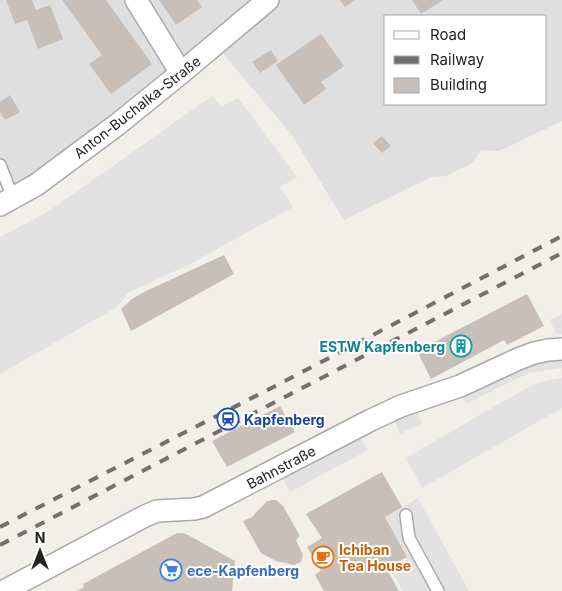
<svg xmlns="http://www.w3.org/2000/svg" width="562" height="591" viewBox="0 0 562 591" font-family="Inter,sans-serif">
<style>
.residential{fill:#e0dfdf;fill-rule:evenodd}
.parking{fill:#e2e2e2}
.building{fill:#c7bfb8}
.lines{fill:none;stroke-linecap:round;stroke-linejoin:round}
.service-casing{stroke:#a9a9a9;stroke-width:14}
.minor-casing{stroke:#a9a9a9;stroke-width:24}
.service{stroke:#fff;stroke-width:11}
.minor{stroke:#fff;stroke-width:21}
.rail{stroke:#707070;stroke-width:4;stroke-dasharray:10 10;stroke-linecap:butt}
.labels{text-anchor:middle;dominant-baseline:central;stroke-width:4;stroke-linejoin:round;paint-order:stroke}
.street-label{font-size:14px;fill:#222;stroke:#fff}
.culture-label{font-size:14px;font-weight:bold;fill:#0d838f;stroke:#fff;text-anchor:end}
.transit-label{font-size:14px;font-weight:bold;fill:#164399;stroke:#fff;text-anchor:start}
.food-label{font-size:14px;font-weight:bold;fill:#c56008;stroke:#fff;text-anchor:start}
.shop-label{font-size:14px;font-weight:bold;fill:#366cbe;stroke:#fff;text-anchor:start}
</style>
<rect width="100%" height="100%" fill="#f2efe9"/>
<!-- residential -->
<path class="residential" d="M0 0H562V121L499 151 481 150 471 164 446 176 431 177 344 220 291 134 215 44 13 198 0 165ZM386 16H546V104H386Z"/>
<!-- parking -->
<path class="parking" d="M212 96 222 106 238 98 297 177 280 187 293 207 192 263 128 293 117 307 0 374V237L49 211Z
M562 314V334H556L550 320Z
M562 359V368L529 373 466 404 463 397 511 372 537 362Z
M562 378V408L422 488 406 458 523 390 540 382Z
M416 410 422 423 400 434 394 419Z
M359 435 368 450 290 492 281 476Z
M418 498 469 591H403L391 570 408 560 385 517Z"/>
<!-- building -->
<path class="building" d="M6 0H32L36 10 50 5 63 39 38 49 27 20 15 24Z
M62 0H106L152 64 111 94 89 64 102 55Z
M159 0H197L202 7 176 25Z
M340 0H355L345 7Z
M412 0H443L421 14Z
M321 34 344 66 321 82 326 89 304 105 276 65Z
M271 50 278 61 260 73 252 62Z
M10 95 20 112 5 120 0 112V102Z
M382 136 391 146 382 153 373 143Z
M224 255 234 274 131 331 121 309 132 299 144 292Z
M527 294 544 326 507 345 504 340 431 379 417 351Z
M280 406 295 432 227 467 212 441Z
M382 472 402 507 385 517 407 557 386 568 399 591H324L315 575 321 570 307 547 322 538 306 514Z
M271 500H276L283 506 300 536 296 540 303 555 301 562 294 565 276 561 261 553 243 521 252 517 266 502Z
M177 533H183L188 535 235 561 232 591H76L84 587 83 584Z"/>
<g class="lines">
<!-- service casing -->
<g class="service-casing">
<path id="service" d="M0 165 13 198
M406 515 409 538 438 591"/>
</g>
<!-- minor casing -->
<g class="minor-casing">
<path id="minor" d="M136 0 181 73
M0 205 36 185 118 124 181 73 268 0
M4 591 145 516 157 511 194 509 203 507 371 420 401 406 460 386 518 359 534 353 548 350 562 349"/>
</g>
<!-- service -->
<use href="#service" class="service"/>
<!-- minor -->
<use href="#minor" class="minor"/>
<!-- rail -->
<path class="rail" d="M0 527 285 381 562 236
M0 545 562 253"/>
</g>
<!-- icons -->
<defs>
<g id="building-ring" transform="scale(1.125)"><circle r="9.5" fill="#fff" stroke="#0f9aa8" stroke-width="1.5"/><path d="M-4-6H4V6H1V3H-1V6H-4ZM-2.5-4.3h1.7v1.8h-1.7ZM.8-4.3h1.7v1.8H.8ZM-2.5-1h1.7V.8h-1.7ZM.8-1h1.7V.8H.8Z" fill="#0f9aa8"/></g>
<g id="station-ring" transform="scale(1.125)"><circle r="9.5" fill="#fff" stroke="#1a4fb4" stroke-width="1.5"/><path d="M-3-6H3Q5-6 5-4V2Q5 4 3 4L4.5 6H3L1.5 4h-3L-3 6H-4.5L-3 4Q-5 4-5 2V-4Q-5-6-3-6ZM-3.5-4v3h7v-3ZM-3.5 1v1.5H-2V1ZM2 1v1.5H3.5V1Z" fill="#1a4fb4"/></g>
<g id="cafe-ring" transform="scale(1.125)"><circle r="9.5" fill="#fff" stroke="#e8710a" stroke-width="1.5"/><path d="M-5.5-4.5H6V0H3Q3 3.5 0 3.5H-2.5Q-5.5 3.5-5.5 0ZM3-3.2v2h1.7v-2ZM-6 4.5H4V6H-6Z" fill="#e8710a"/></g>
<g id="supermarket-ring" transform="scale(1.125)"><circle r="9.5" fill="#fff" stroke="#3f7fe0" stroke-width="1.5"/><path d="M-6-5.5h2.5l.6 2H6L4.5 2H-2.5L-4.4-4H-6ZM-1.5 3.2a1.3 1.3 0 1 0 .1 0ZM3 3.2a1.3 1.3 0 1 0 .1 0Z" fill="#3f7fe0"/></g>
</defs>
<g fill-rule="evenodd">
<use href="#building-ring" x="461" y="346"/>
<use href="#station-ring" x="228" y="419"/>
<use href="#cafe-ring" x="323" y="557"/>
<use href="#supermarket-ring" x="171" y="570"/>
</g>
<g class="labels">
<!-- street labels -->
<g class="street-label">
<text transform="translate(137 107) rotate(-38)">Anton-Buchalka-Straße</text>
<text transform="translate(281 467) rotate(-28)">Bahnstraße</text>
</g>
<!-- culture labels -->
<g class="culture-label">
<text x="445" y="346">ESTW Kapfenberg</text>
</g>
<!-- transit labels -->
<g class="transit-label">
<text x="244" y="419">Kapfenberg</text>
</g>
<!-- food labels -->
<g class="food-label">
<text x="339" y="549">Ichiban<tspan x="339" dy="16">Tea House</tspan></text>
</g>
<!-- shop labels -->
<g class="shop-label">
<text x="187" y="570">ece-Kapfenberg</text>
</g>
</g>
<!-- legend -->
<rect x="384" y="15" width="162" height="90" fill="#ffffff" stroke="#a7a7a7"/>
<rect x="394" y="31" width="25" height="8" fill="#ffffff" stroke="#a7a7a7"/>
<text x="430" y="40" font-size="15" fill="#222222">Road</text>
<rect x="394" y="56" width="25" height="8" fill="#707070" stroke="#a7a7a7"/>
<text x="430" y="65" font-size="15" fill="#222222">Railway</text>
<rect x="394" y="78" width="25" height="15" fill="#c7bfb8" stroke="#a7a7a7"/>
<text x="430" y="90" font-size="15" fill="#222222">Building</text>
<!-- north arrow -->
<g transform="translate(40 551)" stroke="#ffffff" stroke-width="4" paint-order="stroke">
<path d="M0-4L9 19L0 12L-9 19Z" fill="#222222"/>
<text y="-8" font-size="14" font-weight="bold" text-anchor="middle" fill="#222222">N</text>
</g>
</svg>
